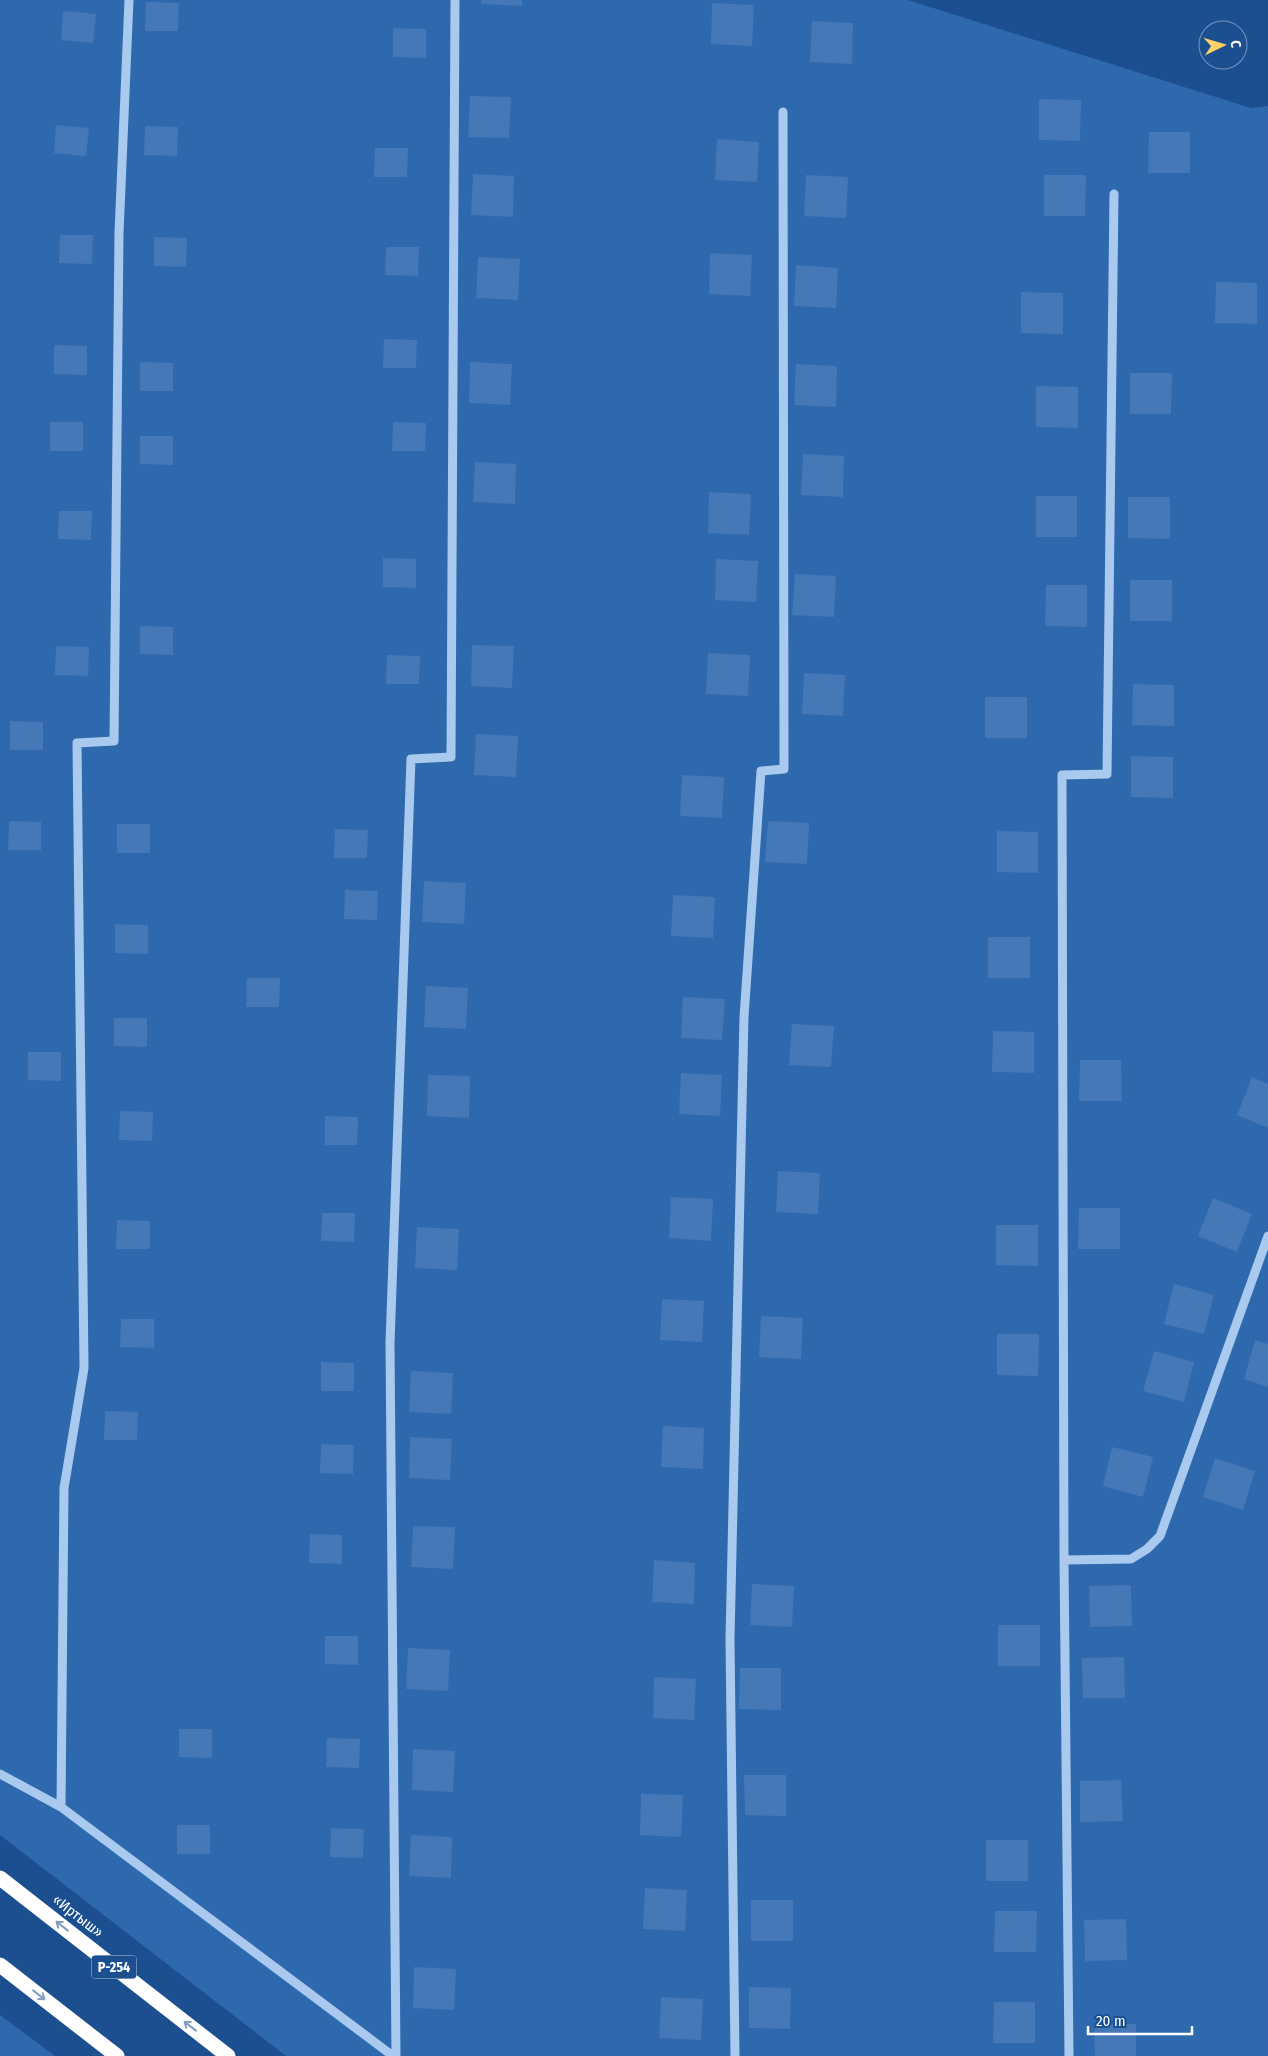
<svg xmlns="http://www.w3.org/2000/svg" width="1268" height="2056" viewBox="0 0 1268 2056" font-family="'Fira Sans Condensed',sans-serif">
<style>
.garden{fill:#2e69ad}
.building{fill:#4478b7}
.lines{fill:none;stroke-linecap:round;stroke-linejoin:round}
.minor{stroke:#a9c9ee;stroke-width:9}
.highway{stroke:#fff;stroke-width:15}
.oneway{stroke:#829ec1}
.labels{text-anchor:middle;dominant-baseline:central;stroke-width:4.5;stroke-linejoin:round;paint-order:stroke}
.shield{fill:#1b4f8f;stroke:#bbcadd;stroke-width:1}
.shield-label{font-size:14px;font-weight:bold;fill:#fff}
.street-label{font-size:15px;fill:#fff;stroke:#1b4f8f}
</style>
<rect width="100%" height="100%" fill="#1b4f8f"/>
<!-- garden -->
<path class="garden" d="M0 0H908L1251 108 1268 106V2056H286L0 1835Z
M0 2015 55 2056H0Z"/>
<!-- building -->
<path class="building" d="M481 0H522V6L481 4Z
M146 2 179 3 178 31H145Z
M712 3 754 5 752 46 711 44Z
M63 11 96 14 93 43 61 40Z
M812 21 853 23 852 64 810 62Z
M393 28 426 29V58L393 57Z
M470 96 511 97 509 138 468 137Z
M1039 99 1081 100 1080 141 1039 140Z
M56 125 89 128 86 156 54 153Z
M145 126 178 127 177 156 144 155Z
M1149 132H1190V173H1148Z
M717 139 759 142 757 182 715 180Z
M375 148H408L407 177H374Z
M473 174 514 176 513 217 471 215Z
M806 175 848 177 846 218 804 216Z
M1044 175H1086L1085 216H1044Z
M60 235H93L92 264 59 263Z
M154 237 187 238 186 267 154 266Z
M386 247H419L418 276 385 275Z
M710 253 752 255 750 296 709 294Z
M478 257 520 259 518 300 476 298Z
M796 265 838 268 836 308 794 306Z
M1216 282 1257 283V324L1215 323Z
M1021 292 1063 293V334L1021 333Z
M384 339 417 340 416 368H383Z
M54 345 87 346V375L54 374Z
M140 362 173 363V391H140Z
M470 362 512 364 510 405 469 403Z
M796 364 837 366 836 407 794 405Z
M1130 373H1172L1171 414H1130Z
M1036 386 1078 387V428L1036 427Z
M50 422H83V451H50Z
M393 422 426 423 425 451H392Z
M140 436H173V465L140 464Z
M803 454 844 456 843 497 801 495Z
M475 462 516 464 515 504 473 502Z
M709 492 751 494 749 535 708 533Z
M1036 496H1077V537H1036Z
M1128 497H1170V539L1128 538Z
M59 511H92L91 540 58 539Z
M383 558 416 559V588L383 587Z
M716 559 758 561 756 602 715 600Z
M795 574 836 576 834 617 792 615Z
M1130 580H1172V621H1130Z
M1046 585H1087V627L1045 626Z
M140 626 173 627V655L140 654Z
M472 645 514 646 512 688 471 686Z
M56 646 89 647 88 676 55 675Z
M708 653 750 655 748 696 706 694Z
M387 655 420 656 419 684H386Z
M804 673 845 675 843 716 802 714Z
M1133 684 1174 685V726L1132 725Z
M985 697H1027V738H985Z
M10 721 43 722V750H10Z
M476 734 518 736 516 777 474 775Z
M1131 756 1173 757V798L1131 797Z
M682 775 724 777 722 818 680 816Z
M9 821 41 822V850H8Z
M768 821 809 823 807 864 765 862Z
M117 824H150V853H117Z
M335 829 368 830 367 858H334Z
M997 831 1038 832V873L997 872Z
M424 881 466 883 464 924 422 922Z
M345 890 378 891 377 920 344 919Z
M673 895 715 897 713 938 671 936Z
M115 924 148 925V954L115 953Z
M988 937H1030V978H988Z
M247 978H280L279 1007H246Z
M426 986 468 988 466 1029 424 1027Z
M683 997 725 999 722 1040 681 1038Z
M114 1018H147V1047L114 1046Z
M792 1024 834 1026 831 1067 789 1065Z
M993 1031 1034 1032V1073L992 1072Z
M28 1052H61V1081L28 1080Z
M1080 1060H1121L1122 1101H1079Z
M681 1073 722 1075 720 1116 679 1114Z
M428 1075 470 1076 469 1118 427 1116Z
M1252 1077 1268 1084V1128L1237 1115Z
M120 1111 153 1112 152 1141 119 1140Z
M325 1116 358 1117 357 1145H325Z
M778 1171 820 1173 818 1214 776 1212Z
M671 1197 713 1199 711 1241 669 1238Z
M1213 1198 1252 1214 1237 1252 1198 1236Z
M1079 1208H1120V1249H1078Z
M322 1213H355L354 1242 321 1241Z
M117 1220 150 1221V1249H116Z
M996 1225H1038V1266L996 1265Z
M417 1227 459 1229 457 1270 415 1268Z
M1174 1284 1214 1295 1204 1334 1164 1324Z
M662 1299 704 1301 702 1342 660 1340Z
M761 1316 803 1318 801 1359 759 1357Z
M121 1319H154V1348L120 1347Z
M997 1334H1039L1038 1376 997 1375Z
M1255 1340 1268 1344V1387L1244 1379Z
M1154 1351 1194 1362 1184 1402 1143 1391Z
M321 1362 354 1363V1391H321Z
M411 1371 453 1373 451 1414 409 1412Z
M105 1411 138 1412 137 1440H104Z
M663 1426 704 1428 703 1469 661 1467Z
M410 1437 452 1439 450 1480 409 1478Z
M321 1444 354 1445 353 1474 320 1473Z
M1112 1447 1153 1457 1143 1497 1103 1486Z
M1215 1458 1255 1471 1243 1510 1203 1497Z
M413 1526 455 1527 453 1569 411 1567Z
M310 1534 342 1535V1564L309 1563Z
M654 1560 695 1563 694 1604 652 1602Z
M752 1584 794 1586 792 1627 750 1625Z
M1131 1585 1132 1626 1090 1627 1089 1586Z
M998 1625H1040V1666H998Z
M325 1636H358V1665L325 1664Z
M408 1648 450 1650 448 1691 406 1689Z
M1124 1657 1125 1698H1083L1082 1658Z
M740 1668H781V1710L739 1709Z
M654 1677 696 1679 694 1720 653 1718Z
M179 1729H212V1758L179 1757Z
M327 1738 360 1739 359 1768 326 1767Z
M413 1749 455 1751 453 1792 412 1790Z
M744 1775H786V1816L745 1815Z
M1121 1780 1123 1821 1080 1822V1781Z
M641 1794 683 1795 681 1837 640 1835Z
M177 1825H210V1854H177Z
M331 1828 364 1829 363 1858 330 1857Z
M411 1835 452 1837 451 1878 409 1876Z
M986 1840H1028V1881H986Z
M645 1888 687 1890 685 1931 643 1929Z
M751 1900H793V1941H751Z
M995 1911H1037L1036 1952H994Z
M1126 1919 1127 1960 1085 1961 1084 1920Z
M414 1967 456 1969 454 2010 413 2008Z
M749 1987 791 1988 790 2029 749 2028Z
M661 1997 703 1999 701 2040 659 2038Z
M994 2002H1035V2043H993Z
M1136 2024V2056H1095L1094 2025Z"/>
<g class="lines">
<!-- minor -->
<path class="minor" d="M1064 1560 1131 1559 1147 1549 1160 1536 1268 1236
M0 1774 61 1807 393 2056
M61 1807 64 1488 84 1368 77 743 114 741 119 233 129 0
M396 2056 390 1343 411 759 451 757 455 0
M735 2056 730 1639 744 1017 761 771 784 769 783 112
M1069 2056 1064 1560 1062 775 1107 774 1114 194"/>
<!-- highway -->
<path class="highway" d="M0 1878 228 2056
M0 1965 117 2056"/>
</g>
<!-- one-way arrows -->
<defs><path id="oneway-shaft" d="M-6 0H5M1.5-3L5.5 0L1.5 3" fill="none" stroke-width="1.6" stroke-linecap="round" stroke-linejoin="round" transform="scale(1.25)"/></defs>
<g class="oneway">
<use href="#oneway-shaft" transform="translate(62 1926) rotate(-142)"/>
<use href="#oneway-shaft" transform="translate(39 1995) rotate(38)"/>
<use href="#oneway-shaft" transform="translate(190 2026) rotate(-142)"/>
</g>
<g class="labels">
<!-- shield labels -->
<rect class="shield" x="91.5" y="1955.5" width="45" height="23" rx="4"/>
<g class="shield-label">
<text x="114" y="1967">Р-254</text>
</g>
<!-- street labels -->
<g class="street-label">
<text transform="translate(78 1916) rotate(38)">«Иртыш»</text>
</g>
</g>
<!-- north arrow -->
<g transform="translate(1223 45) rotate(85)"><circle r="24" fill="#1b4f8f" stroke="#7695bc"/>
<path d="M0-4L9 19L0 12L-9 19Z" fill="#ffd166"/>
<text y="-8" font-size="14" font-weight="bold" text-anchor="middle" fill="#ffffff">С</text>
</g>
<!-- scale -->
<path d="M1088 2026v8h104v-8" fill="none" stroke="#ffffff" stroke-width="2.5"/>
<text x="1096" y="2026" font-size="15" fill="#ffffff" stroke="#1b4f8f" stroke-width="4" paint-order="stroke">20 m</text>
</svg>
